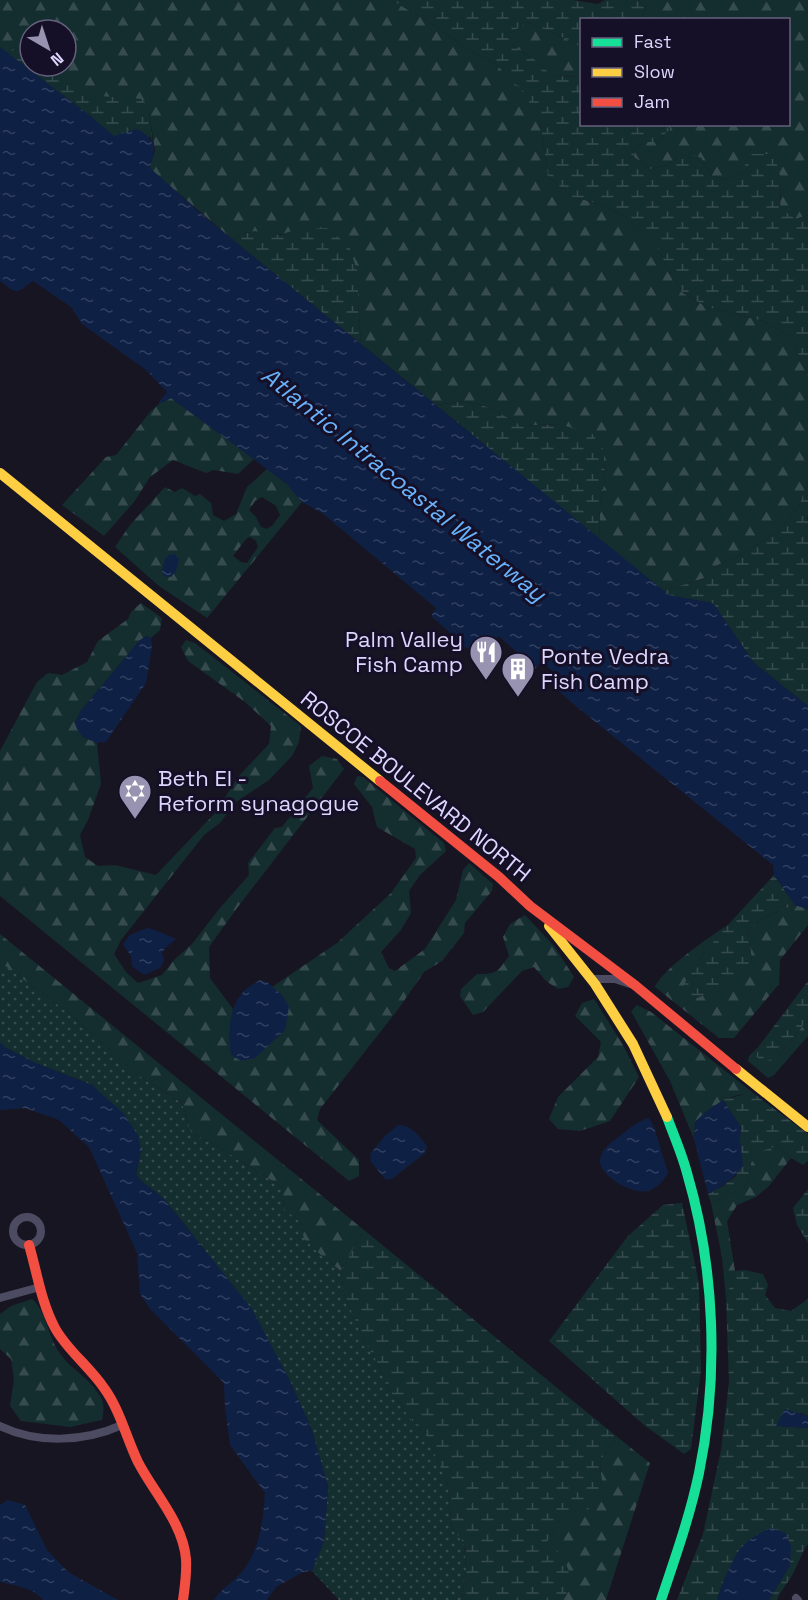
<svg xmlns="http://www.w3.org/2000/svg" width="808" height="1600" viewBox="0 0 808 1600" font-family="'Space Grotesk',sans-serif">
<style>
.grass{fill:url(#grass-dots)}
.forest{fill:url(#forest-firs);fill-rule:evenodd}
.wetland{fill:url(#wetland-marsh)}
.water{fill:url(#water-ripples)}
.pier{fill:#181522}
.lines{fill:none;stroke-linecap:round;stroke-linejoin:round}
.street{stroke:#4d4b62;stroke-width:8}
.fast{stroke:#16e098;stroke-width:10}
.slow{stroke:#ffcf43;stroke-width:10}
.jam{stroke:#f24e42;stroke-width:10}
.labels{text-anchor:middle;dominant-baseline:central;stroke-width:6;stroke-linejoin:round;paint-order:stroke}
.poi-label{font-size:22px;fill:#ddd7fe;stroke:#151027;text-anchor:start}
.street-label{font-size:22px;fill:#ddd7fe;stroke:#151027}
.water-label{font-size:24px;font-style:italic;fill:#68b2fb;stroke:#151027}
</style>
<defs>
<pattern id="grass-dots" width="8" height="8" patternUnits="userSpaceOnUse" patternTransform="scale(1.5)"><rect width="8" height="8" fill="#142d2f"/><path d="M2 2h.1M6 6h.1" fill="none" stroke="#364b4e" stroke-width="1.8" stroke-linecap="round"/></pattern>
<pattern id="forest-firs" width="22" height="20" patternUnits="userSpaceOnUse" patternTransform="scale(1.5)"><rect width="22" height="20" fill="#142d2f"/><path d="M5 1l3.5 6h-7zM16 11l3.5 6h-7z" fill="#364b4e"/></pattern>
<pattern id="wetland-marsh" width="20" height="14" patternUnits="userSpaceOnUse" patternTransform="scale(1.5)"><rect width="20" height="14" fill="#142d2f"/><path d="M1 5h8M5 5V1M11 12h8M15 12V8" fill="none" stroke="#364b4e"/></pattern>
<pattern id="water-ripples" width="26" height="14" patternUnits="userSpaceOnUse" patternTransform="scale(1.5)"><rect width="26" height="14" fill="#0f2045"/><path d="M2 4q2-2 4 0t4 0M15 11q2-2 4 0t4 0" fill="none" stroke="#324061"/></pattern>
</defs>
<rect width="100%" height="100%" fill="#181522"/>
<!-- grass -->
<path class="grass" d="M0 962 70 1014 138 1075 182 1103 191 1132 220 1148 282 1187 284 1208 301 1223 305 1239 322 1256 341 1271 344 1294 365 1342 379 1365 387 1387 410 1418 429 1439 448 1486 452 1528 464 1544 466 1570 462 1600H339L312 1571 324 1541 328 1486 311 1428 290 1381 205 1250 164 1199 140 1180 136 1175 141 1150 92 1085 33 1062 6 1048 0 1043Z"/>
<!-- forest -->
<path class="forest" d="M0 0H391L426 20 469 50 495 63 525 93 540 121 548 175 570 196 596 203 625 216 656 245 667 267 683 293 707 307 763 321 791 337 808 376V482L799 506 778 531 748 551 718 565 705 578 663 591 599 539 600 506 605 478 603 449 557 424 522 426 491 408 465 401 436 405 361 344 358 304V273L297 229C292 231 287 234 282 234 263 238 253 224 233 240L149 168 155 151 149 111 113 98 99 96 86 91 61 78 43 66H66V30H30V55C23 49 15 48 7 53L0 47Z
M638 0H808V215L796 219 780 209 781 179 743 173 725 180 712 176 701 158H677L667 165 650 169 634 157 635 148 644 142H657L670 129 668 125 788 124V20L641 19 646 9Z
M527 22 558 35 581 47V77L552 76 538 62 511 44V33Z
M171 398 254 459 238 474 214 470 206 473 173 460 150 477 134 502 104 536 62 505 106 457 116 455 151 411 159 404Z
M267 469 287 484 302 502 207 618 159 586 115 547 130 525 165 487 175 492 182 488 195 496 200 494 211 503 213 515 224 521 236 514 247 487ZM262 497 276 506 280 515 273 525 267 529 261 527 256 517 249 510 255 501ZM250 537 256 541 258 547 247 563 241 562 233 556 246 539Z
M141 603 162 618 160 630 151 638 146 636 139 641 80 712 75 723 83 737 97 743 101 784 88 820 80 835 85 857 98 866 115 865 156 875 216 812 238 777 269 744 271 726 245 702 188 661 181 647 186 640 195 643 301 726 299 742 292 756 269 780 236 802 220 823 204 835 121 940 114 954 126 972 138 983 162 975 174 960 192 944 220 908 249 875 248 863 275 828 282 827 313 788 309 766 322 756 337 759 344 769 237 908 209 947 210 978 233 1009 229 1038 282 995 272 987 337 943 391 893 416 858 415 849 377 827 372 807 354 784 357 776 363 777 444 843 446 851 420 875 409 891 411 913 401 930 381 952 389 968 395 971 425 949 456 900 463 870 469 863 493 884 492 891 465 923 464 933 442 961 424 972 399 1008 320 1109 317 1120 359 1160V1176L349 1181 0 896V751L37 682 48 673 62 675 87 662 98 641 128 619 131 612Z
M795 905 808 909V925L780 960 779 984 734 1038H719L655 987C662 969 711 936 729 924L701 957 686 981 752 961 748 931C760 917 778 912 795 905Z
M525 915 554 946 574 977 568 987 558 989 546 981 534 967 522 971 483 1012 473 1015 460 996 461 989 477 974C498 974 497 972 509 956L503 937 510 924Z
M0 934 364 1230 341 1271 322 1256 304 1239 301 1223 284 1209 282 1187 220 1148 191 1132 182 1103 138 1075 70 1014 0 962Z
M594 999 623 1045 639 1077 610 1121 580 1131 558 1129 549 1119 558 1097 598 1057 601 1042 575 1016 582 1003Z
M637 1005 651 1012 757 1096C735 1088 710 1108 695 1122L694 1139 670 1081 631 1011Z
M808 1019V1036L774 1075 768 1078 748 1061 749 1056 759 1046 756 1055 778 1057Z
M778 1146 791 1158 769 1186 756 1197 737 1205 727 1221 735 1271 726 1298 722 1257 711 1203 741 1189 748 1182 751 1163 760 1151Z
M32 1299C46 1310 48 1337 59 1352 69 1368 88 1377 98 1393 105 1402 104 1409 102 1420L70 1427 21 1421 10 1406 14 1380 11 1359 0 1349V1314L11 1306Z
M616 1436 650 1463 606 1600H563L573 1580 547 1542 561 1518 602 1485 600 1462Z"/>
<!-- wetland -->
<path class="wetland" d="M391 0H573L598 4 605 0H638L646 9 641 19 582 20 581 47 558 35 527 22 511 33V44L538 62 552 76 581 77 582 124 668 125 670 129 657 142H644L635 148 634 157 650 169 667 165 677 158 695 155 701 158 712 176 725 180 743 173 748 154H774L781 179 780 208 796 219 808 215V376L791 337 763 321 707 307 683 293 667 267 656 245 625 216 596 203 570 196 548 175 540 121 524 93 495 63 469 50 426 20Z
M13 49 25 51 30 55V66H43L73 84 99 96 143 99 149 111 153 142 150 137H114L90 116 7 53Z
M327 228 349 246 358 273V304L361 344 233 240 239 235 254 231 280 235 297 229Z
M465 401 491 408 522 426 557 424 591 432 603 449 605 478 600 506 599 539 436 405Z
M808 482V516L807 518 808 522V706L754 663 715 606 712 603 669 596 663 591 705 578 718 565 748 551 778 531 799 506Z
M774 875 795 905C778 912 760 917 748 931L752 961C734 984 715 993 687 1001 686 998 684 995 683 992 682 969 757 895 774 875Z
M808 981V1019L778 1057 763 1062 756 1056 759 1046Z
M749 1093 757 1096 808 1134V1161L803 1165 791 1158 778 1146 761 1151 751 1163 748 1182 741 1189 711 1203 708 1194 723 1186 736 1176 741 1127 723 1100Z
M808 1189V1243L797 1225 793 1208Z
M682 1203 699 1283 701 1370 691 1449 684 1454 644 1425 549 1341 628 1236 663 1205Z
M364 1230 616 1436 600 1462 602 1485 589 1509 561 1518 547 1542 562 1555 573 1580 563 1600H462L466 1570 464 1544 452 1528 448 1486 429 1439 410 1418 387 1387 379 1365 365 1342 344 1294 341 1271Z
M744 1270 763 1274 768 1285 765 1295 775 1308 791 1311 808 1299V1416L801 1413 777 1426 808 1428V1544C800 1555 797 1568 790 1579 785 1586 780 1592 777 1600H769L790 1565 725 1577 717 1600H677L703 1534 721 1450 729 1382 726 1298 735 1271Z"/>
<!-- water -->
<path class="water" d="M0 47 90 116 114 136 137 129C158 142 156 146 150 168L200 213 669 595 712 603 715 606 754 663 808 706V909L795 905 774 875 773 865 572 703 499 636C476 653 478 655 452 640L454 636 431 616 436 608 322 513 302 502 287 484 171 398 159 404V402L167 392 146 370 82 324 71 307 33 281C15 294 18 295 0 281Z
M175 554 179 560 176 571 171 577 164 576 162 571 165 559 169 555Z
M146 636 151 638 152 646 146 683 106 742 97 743 83 737 77 729 75 723 80 712 139 641Z
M147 928C158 930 166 935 176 939L165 948 162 953 164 960 160 968 144 975 132 966 131 956 123 944 130 935Z
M260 980 267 982 282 995 289 1007 285 1030 255 1058 241 1061 231 1055C228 1034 228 1008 244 991 248 987 255 983 260 980Z
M0 1043 6 1048 33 1062 92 1085 123 1113 138 1135 141 1150 136 1174 140 1180 164 1199 252 1309 290 1381 311 1428 328 1486 324 1541 312 1571 303 1572 276 1587 267 1600H214C221 1589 232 1583 241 1573 260 1550 263 1522 265 1493L230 1445 225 1408 224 1383 151 1310 140 1294 137 1253 89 1147 59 1120 25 1108 0 1110Z
M723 1100 741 1127 740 1140 743 1166C733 1179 722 1187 708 1194L694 1139 695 1122 708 1110Z
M649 1118 654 1127 668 1173C663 1181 657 1189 647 1191 632 1194 600 1177 600 1160 601 1149 613 1141 621 1135 630 1128 638 1121 649 1118Z
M398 1125C411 1125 419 1136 427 1146L425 1153 393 1178 386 1180 371 1162 370 1154 385 1136Z
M785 1409 808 1416V1428L776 1426Z
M8 1500 25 1505 47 1550 68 1572 118 1600H43C34 1588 14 1585 0 1582V1505Z
M771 1528 786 1533 791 1546 790 1565 769 1600H717C722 1586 732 1557 742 1547 750 1538 760 1533 771 1528Z"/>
<!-- pier -->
<path class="pier" d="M541 662 567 682 554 691 533 672Z"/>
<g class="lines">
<!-- street -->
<path class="street" d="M593 979H615L630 984
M13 1231a14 14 0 1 1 28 0a14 14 0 1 1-28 0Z
M0 1298 40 1287
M0 1426C38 1444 84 1442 122 1425
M796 1598 798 1600"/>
<!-- fast -->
<path class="fast" d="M661 1600C675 1558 690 1516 699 1473 719 1376 715 1268 687 1173 682 1154 674 1136 667 1117"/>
<!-- slow -->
<path class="slow" d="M0 473 380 781
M549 926 595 984 633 1044 667 1117
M736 1069 808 1127"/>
<!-- jam -->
<path class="jam" d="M380 781 499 877 530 906 636 986 736 1069
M29 1245C37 1272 41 1302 55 1328 67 1350 89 1366 104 1388 120 1410 126 1437 138 1462 154 1493 183 1523 186 1559 187 1573 185 1586 183 1600"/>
</g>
<!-- icons -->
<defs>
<g id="restaurant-pin" transform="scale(1.725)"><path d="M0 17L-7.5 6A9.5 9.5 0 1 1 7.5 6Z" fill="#9893b1" stroke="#151027"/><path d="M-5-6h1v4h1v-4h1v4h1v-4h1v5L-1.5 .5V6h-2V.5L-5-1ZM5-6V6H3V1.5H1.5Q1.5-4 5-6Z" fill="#fff"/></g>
<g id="building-pin" transform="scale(1.725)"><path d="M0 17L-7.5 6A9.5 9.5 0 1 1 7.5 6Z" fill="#9893b1" stroke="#151027"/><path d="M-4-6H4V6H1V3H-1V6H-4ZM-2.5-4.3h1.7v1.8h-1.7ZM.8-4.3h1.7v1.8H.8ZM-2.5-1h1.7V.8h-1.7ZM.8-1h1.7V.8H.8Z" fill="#fff"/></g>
<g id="synagogue-pin" transform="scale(1.725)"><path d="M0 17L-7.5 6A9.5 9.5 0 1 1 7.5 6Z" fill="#9893b1" stroke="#151027"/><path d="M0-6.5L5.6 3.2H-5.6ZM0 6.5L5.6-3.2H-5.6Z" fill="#fff"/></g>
</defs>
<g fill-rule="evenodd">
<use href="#restaurant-pin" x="486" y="652"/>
<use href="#building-pin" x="518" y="669"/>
<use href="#synagogue-pin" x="135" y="791"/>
</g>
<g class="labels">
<!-- poi labels -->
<g class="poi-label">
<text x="463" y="639" text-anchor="end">Palm Valley<tspan x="463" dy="25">Fish Camp</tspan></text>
<text x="541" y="656">Ponte Vedra<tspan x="541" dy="25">Fish Camp</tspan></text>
<text x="158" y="778">Beth El -<tspan x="158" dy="25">Reform synagogue</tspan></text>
</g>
<!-- street labels -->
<g class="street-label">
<text transform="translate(416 786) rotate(39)">ROSCOE BOULEVARD NORTH</text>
</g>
<!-- water labels -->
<g class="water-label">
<text transform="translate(404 484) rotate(39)">Atlantic Intracoastal Waterway</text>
</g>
</g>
<!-- legend -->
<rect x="580" y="18" width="210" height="108" fill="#151027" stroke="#65607d" stroke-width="1.5"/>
<rect x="592" y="38" width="30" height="9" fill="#16e098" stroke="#65607d" stroke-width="1.5"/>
<text x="634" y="48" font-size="18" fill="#ddd7fe">Fast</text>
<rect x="592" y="68" width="30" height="9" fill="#ffcf43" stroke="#65607d" stroke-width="1.5"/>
<text x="634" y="78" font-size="18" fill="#ddd7fe">Slow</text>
<rect x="592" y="98" width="30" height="9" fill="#f24e42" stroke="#65607d" stroke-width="1.5"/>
<text x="634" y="108" font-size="18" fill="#ddd7fe">Jam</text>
<!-- north arrow -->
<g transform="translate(48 48) rotate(141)"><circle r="28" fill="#151027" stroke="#65607d" stroke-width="1.5"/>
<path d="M0-4.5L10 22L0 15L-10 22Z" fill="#9893b1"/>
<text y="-9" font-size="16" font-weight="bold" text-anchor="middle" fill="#ddd7fe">N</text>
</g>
</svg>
